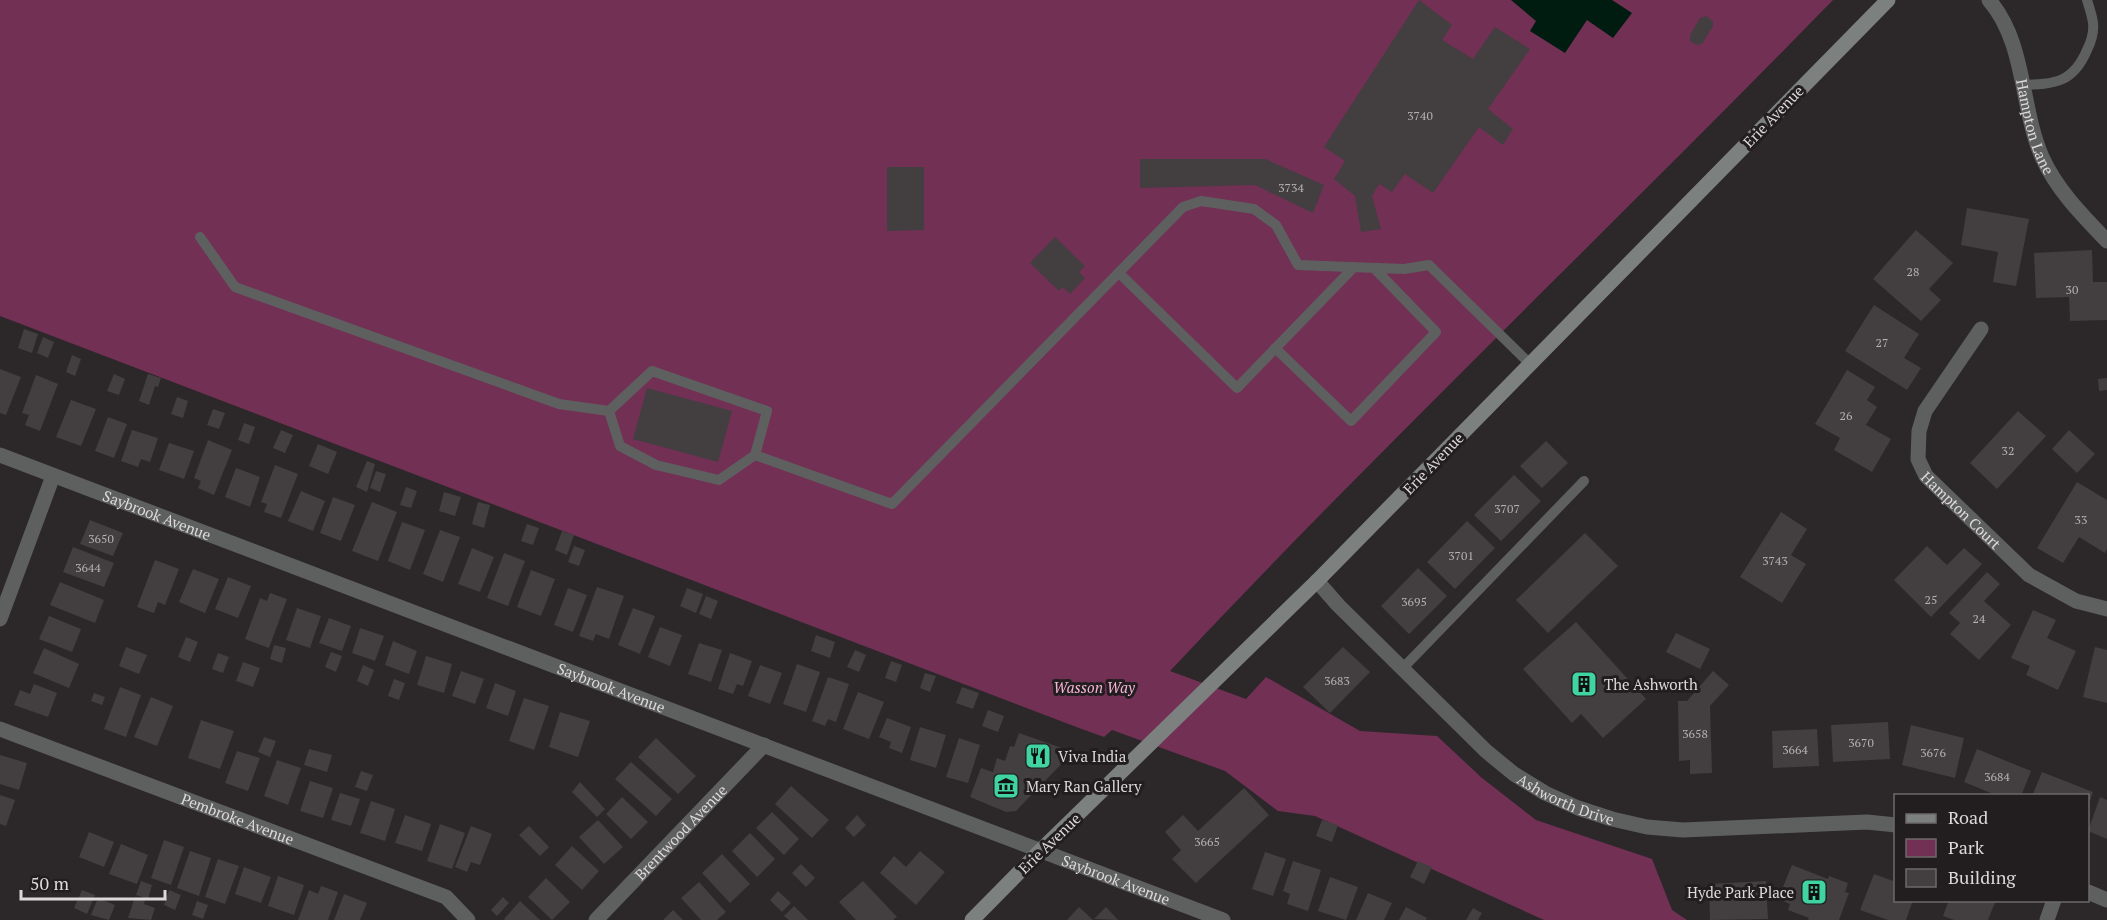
<svg xmlns="http://www.w3.org/2000/svg" width="2107" height="920" viewBox="0 0 2107 920" font-family="'PT Serif',serif">
<style>
.green{fill:#723054}
.water{fill:#001c11}
.building{fill:#433e40}
.lines{fill:none;stroke-linecap:round;stroke-linejoin:round}
.lane{stroke:#5e605f;stroke-width:10}
.street{stroke:#5e605f;stroke-width:15}
.secondary{stroke:#7c807e;stroke-width:15}
.labels{text-anchor:middle;dominant-baseline:central;stroke-width:6;stroke-linejoin:round;paint-order:stroke}
.number-label{font-size:12px;fill:#b6b2b4}
.street-label{font-size:15px;fill:#ddd9db;stroke:#221e20}
.poi-label{font-size:15px;fill:#ddd9db;stroke:#221e20;text-anchor:start}
.park-label{font-size:15px;font-style:italic;fill:#f6b4d3;stroke:#221e20}
</style>
<rect width="100%" height="100%" fill="#2c2729"/>
<!-- green -->
<path class="green" d="M0 0H1833C1614 225 1385 442 1170 671L1246 699 1266 677 1360 731 1437 736 1482 778 1536 820 1652 859 1672 910 1687 920H1544L1315 816 1278 811 1225 771 1112 730 1104 737 1079 728 0 316Z"/>
<!-- water -->
<path class="water" d="M1511 0H1612L1632 13 1613 38 1587 20 1565 53 1530 31 1536 21Z"/>
<!-- building -->
<path class="building" d="M1419 0 1452 25 1442 40 1473 59 1495 27 1530 49 1488 109 1513 129 1503 145 1479 127 1433 193 1405 174 1392 192 1379 184 1372 196 1381 229 1361 232 1355 196 1334 179 1345 161 1324 147Z
M1706 16 1713 21V26L1702 44 1696 45 1690 41V35L1700 18Z
M1140 159H1265L1324 185 1313 213 1255 185 1140 188Z
M887 167H924V230L887 231Z
M1967 208 2029 219 2016 286 1993 282 1998 252 1961 245Z
M1916 230 1953 263 1929 289 1941 300 1921 321 1873 279Z
M1055 237 1085 266 1079 272 1085 278 1070 294 1063 287 1059 291 1030 263Z
M2092 250 2093 282H2107V320L2070 321 2069 297 2036 298 2034 253Z
M1874 305 1919 334 1904 358 1921 368 1907 390 1845 351Z
M24 329 38 334 32 353 18 348Z
M43 337 54 342 48 358 37 353Z
M72 355 81 359 75 376 66 372Z
M0 369 21 377 6 415 0 413Z
M1847 370 1875 387 1867 400 1877 407 1866 425 1891 439 1872 472 1834 450 1840 438 1815 424Z
M114 374 125 379 119 395 107 391Z
M148 374 161 378 158 387 155 386 149 405 139 401Z
M36 375 58 384 40 431 25 425 29 415 22 413Z
M2107 378V390L2099 391 2098 379Z
M647 388 732 411 718 462 633 439Z
M177 397 188 401 183 418 171 414Z
M71 400 96 409 81 446 56 437Z
M213 409 225 413 219 429 207 425Z
M2018 411 2046 436 1997 489 1970 463Z
M108 417 127 424 114 458 95 451Z
M244 423 255 427 249 444 238 440Z
M132 430 158 438 150 462 141 459 138 467 121 461Z
M281 430 293 435 285 453 273 448Z
M2069 430 2095 454 2077 473 2052 449Z
M208 440 232 450 214 495 198 488 201 481 194 478Z
M1546 441 1568 463 1542 488 1520 466Z
M169 443 194 451 184 479 159 470Z
M318 444 337 452 328 474 309 466Z
M367 461 375 464 367 492 356 487Z
M275 465 298 474 281 518 264 512 267 504 261 502Z
M236 468 260 477 250 507 225 497Z
M376 471 386 474 380 492 370 488Z
M1514 475 1541 501 1501 541 1474 515Z
M2077 482 2107 500V549L2105 553 2079 537 2063 563 2037 548Z
M406 487 417 491 411 508 400 505Z
M301 491 325 501 313 531 288 521Z
M444 492 461 497 455 516 439 511Z
M333 497 355 505 341 541 320 533Z
M372 502 397 512 378 561 352 551Z
M478 502 490 505 484 528 472 524Z
M1781 512 1807 529 1791 555 1806 564 1782 603 1740 577Z
M90 520 123 533 113 556 80 544Z
M1467 521 1495 548 1455 589 1427 562Z
M402 522 425 530 410 570 388 561Z
M527 524 539 528 533 545 521 541Z
M440 530 460 537 443 582 423 574Z
M562 531 574 535 567 555 555 550Z
M1585 533 1618 566 1548 633 1516 600Z
M574 546 585 550 579 566 568 562Z
M1927 546 1947 565 1964 548 1982 564 1931 617 1894 580Z
M73 547 114 563 104 587 63 572Z
M472 548 494 557 480 592 458 584Z
M504 553 525 561 508 606 487 598Z
M155 560 179 569 165 605 158 602 154 613 137 607Z
M1418 568 1447 596 1409 634 1381 606Z
M193 569 219 579 205 613 179 602Z
M531 570 555 579 541 616 517 607Z
M1987 572 2000 584 1984 601 2011 625 1979 660 1950 634 1960 623 1949 613Z
M228 577 251 586 238 618 215 609Z
M60 582 104 600 95 623 50 605Z
M597 587 624 596 609 639 596 634 593 641 579 636Z
M568 588 587 595 573 632 554 625Z
M687 588 703 594 696 613 680 606Z
M270 593 287 599 269 648 245 639 260 598 267 601Z
M706 596 718 601 711 619 699 614Z
M297 608 321 616 310 648 286 640Z
M633 608 655 616 640 654 618 645Z
M2033 610 2056 620 2047 638 2076 651 2058 690 2026 675 2030 666 2011 658Z
M49 616 81 629 72 652 39 639Z
M329 618 351 626 342 651 319 643Z
M1576 622 1646 699 1603 738 1581 714 1572 723 1523 669Z
M660 627 682 635 670 666 648 657Z
M360 628 384 636 375 661 352 653Z
M1676 633 1710 649 1700 669 1666 652Z
M816 635 835 642 830 658 811 651Z
M186 637 198 642 190 662 178 657Z
M393 641 417 651 409 674 385 665Z
M699 643 722 650 711 682 688 674Z
M274 645 286 648 282 663 270 659Z
M126 647 147 655 139 674 119 666Z
M1343 647 1370 672 1330 713 1303 687Z
M2095 647 2107 650V703L2083 697Z
M44 648 79 664 69 688 33 673Z
M855 650 866 655 859 672 847 667Z
M331 652 342 656 336 672 325 667Z
M218 653 229 657 223 673 212 669Z
M730 653 752 661 743 686 737 684 733 694 718 689Z
M426 656 452 664 444 693 417 685Z
M891 661 902 665 896 682 885 678Z
M243 662 260 668 253 687 236 681Z
M797 664 820 672 806 712 783 704Z
M363 665 374 670 368 686 357 681Z
M760 665 782 673 770 704 748 696Z
M461 671 484 679 475 704 452 696Z
M1713 671 1729 685 1710 706 1712 773 1690 774V760L1679 761 1678 701H1687Z
M925 673 936 676 930 692 920 688Z
M828 677 849 684 836 722 828 719 825 726 812 721Z
M394 679 405 683 399 700 388 696Z
M495 683 516 691 508 716 486 708Z
M34 684 57 693 48 717 14 705 20 690 30 694Z
M120 687 141 695 126 737 104 729Z
M962 687 979 693 973 709 956 703Z
M858 692 884 702 869 739 843 729Z
M94 693 105 697 102 705 91 701Z
M151 697 173 706 157 746 134 737Z
M524 698 549 706 534 750 509 741Z
M988 710 1004 716 998 732 982 726Z
M560 712 590 721 578 757 549 747Z
M887 718 911 727 902 753 889 748 891 742 879 737Z
M201 720 234 731 220 769 188 758Z
M1888 722 1890 759 1833 762 1831 725Z
M1911 725 1964 738 1955 778 1902 765Z
M920 727 946 735 936 768 910 760Z
M1817 729 1819 766 1773 768 1772 731Z
M1019 733 1073 752 1016 811 1006 812 970 797 981 768 993 772 997 758 1005 761 1010 746 1014 747Z
M264 737 276 741 270 757 258 752Z
M656 738 696 776 678 794 638 757Z
M959 738 980 745 968 783 946 777Z
M309 749 332 755 327 772 304 765Z
M1977 749 2031 771 2021 796H1998L1964 782Z
M237 751 260 758 248 791 225 783Z
M0 755 27 763 19 790 0 784Z
M277 760 301 768 288 805 264 796Z
M631 762 672 799 656 816 615 779Z
M361 771 373 775 367 791 355 787Z
M2042 772 2093 792 2088 806V796H2032Z
M310 781 333 788 323 818 300 811Z
M580 782 605 809 597 817 572 792Z
M791 786 829 820 812 838 775 804Z
M1244 788 1269 815 1196 883 1172 859 1181 850 1165 832 1183 815 1198 831Z
M340 793 360 799 351 826 331 820Z
M0 795 15 800 6 826 0 824Z
M622 797 648 822 631 839 606 814Z
M2100 797 2107 800V839L2088 831Z
M371 801 395 809 385 841 360 833Z
M772 812 799 839 784 855 756 828Z
M405 815 431 824 422 851 395 843Z
M857 815 866 825 854 837 845 828Z
M598 820 623 847 604 864 579 837Z
M1322 820 1338 825 1332 842 1316 836Z
M440 824 465 833 452 869 427 861Z
M471 826 492 834 480 865 471 862 467 872 455 867Z
M529 826 549 847 540 856 519 835Z
M89 832 114 842 104 867 79 857Z
M750 833 775 859 757 877 732 851Z
M164 840 184 847 171 885 151 878Z
M121 844 148 855 137 884 109 874Z
M572 846 599 871 582 890 555 865Z
M190 851 211 858 199 896 177 888Z
M920 851 945 872 916 905 880 873 894 856 906 867Z
M1265 852 1286 859 1273 896 1252 889Z
M722 854 750 884 730 903 702 873Z
M218 859 239 866 225 904 205 897Z
M1293 861 1321 870 1308 911 1287 904 1290 894 1283 891Z
M1418 861 1432 867 1424 884 1410 877Z
M801 864 815 878 806 887 792 873Z
M1792 865 1828 879 1829 876 1848 883 1845 892 1849 893 1839 920H1808L1809 918 1788 910 1790 904 1778 899Z
M244 867 271 877 261 903 235 894Z
M1874 874 1896 882V900H1913L1906 920H1888L1860 910Z
M278 876 304 885 294 915 268 906Z
M1330 877 1358 887 1346 920 1318 911Z
M546 878 570 902 552 920 528 897Z
M141 881 152 885 148 899 136 895Z
M863 881 897 917 893 920H856L839 902Z
M1766 881 1768 919 1710 920 1709 884Z
M699 882 726 912 717 920H701L681 898Z
M321 886 338 892 328 920H298L309 890 318 894Z
M82 890 95 895 87 914 74 908Z
M169 890 181 895 175 910 164 905Z
M778 891 791 903 782 912 770 900Z
M1368 893 1392 903 1384 920H1356Z
M344 894 367 903 360 920H334Z
M135 897 145 900 144 904 155 908 151 920 128 918Z
M503 897 509 903 497 916 491 910Z
M98 898 115 905 109 920 91 915Z
M1949 900H1996L1988 920H1954L1943 916Z
M197 901 208 905 203 919 192 915Z
M520 901 540 920H505L504 919Z
M794 906 808 920H789L784 916Z
M1079 907 1093 920H1067Z
M1106 907 1118 920 1094 919Z
M1406 907 1427 918 1426 920H1399Z
M1473 908 1482 913 1478 920H1466Z
M673 910 683 920H663Z"/>
<g class="lines">
<!-- lane -->
<path class="lane" d="M2022 85C2055 84 2073 83 2087 50 2091 42 2094 32 2093 23 2092 15 2089 7 2087 0
M200 237 235 287 559 404 609 411 652 371 767 411 755 455 892 504 1183 207 1201 201 1254 209 1276 225 1298 265 1404 269 1429 265 1530 364
M1119 273 1237 388 1354 267
M1275 348 1351 421 1436 332 1374 268
M609 411 620 446 656 465 719 480 755 455
M1402 669 1584 481"/>
<!-- street -->
<g class="street">
<path id="s1" d="M1989 0C2026 43 2020 106 2042 157 2057 190 2082 215 2107 241"/>
<path id="s2" d="M1981 329 1925 411 1919 431 1918 459 1926 476 2029 575 2076 601 2107 609"/>
<path id="s3" d="M0 455 1223 920"/>
<path id="s4" d="M1317 581 1338 605 1486 751 1514 774 1545 793 1578 808 1612 819 1647 827 1683 830 1867 822 1896 825"/>
<path d="M0 619 53 476"/>
<path id="s5" d="M0 729 446 897 468 920"/>
<path d="M2088 892 2107 900"/>
<path id="s6" d="M596 920 764 745"/>
<path d="M2047 920 2054 900"/>
</g>
<!-- secondary -->
<path class="secondary" d="M972 920 1041 850 1317 581 1888 0"/>
</g>
<!-- icons -->
<defs>
<g id="building-square" transform="scale(1.35)"><rect x="-9" y="-9" width="18" height="18" rx="4" fill="#3fd4a2" stroke="#221e20"/><path d="M-4-6H4V6H1V3H-1V6H-4ZM-2.5-4.3h1.7v1.8h-1.7ZM.8-4.3h1.7v1.8H.8ZM-2.5-1h1.7V.8h-1.7ZM.8-1h1.7V.8H.8Z" fill="#111"/></g>
<g id="restaurant-square" transform="scale(1.35)"><rect x="-9" y="-9" width="18" height="18" rx="4" fill="#3fd4a2" stroke="#221e20"/><path d="M-5-6h1v4h1v-4h1v4h1v-4h1v5L-1.5 .5V6h-2V.5L-5-1ZM5-6V6H3V1.5H1.5Q1.5-4 5-6Z" fill="#111"/></g>
<g id="museum-square" transform="scale(1.35)"><rect x="-9" y="-9" width="18" height="18" rx="4" fill="#3fd4a2" stroke="#221e20"/><path d="M0-6L6-3V-2H-6V-3ZM-5-1h2V3h-2ZM-1-1h2V3h-2ZM3-1h2V3H3ZM-6 4H6V6H-6Z" fill="#111"/></g>
</defs>
<g fill-rule="evenodd">
<use href="#building-square" x="1584" y="684"/>
<use href="#restaurant-square" x="1038" y="756"/>
<use href="#museum-square" x="1006" y="786"/>
<use href="#building-square" x="1814" y="892"/>
</g>
<g class="labels">
<!-- number labels -->
<g class="number-label">
<text x="1420" y="115">3740</text>
<text x="1291" y="187">3734</text>
<text x="1913" y="271">28</text>
<text x="2072" y="289">30</text>
<text x="1882" y="342">27</text>
<text x="1846" y="415">26</text>
<text x="2008" y="450">32</text>
<text x="1507" y="508">3707</text>
<text x="2081" y="519">33</text>
<text x="101" y="538">3650</text>
<text x="1461" y="555">3701</text>
<text x="1775" y="560">3743</text>
<text x="88" y="567">3644</text>
<text x="1931" y="599">25</text>
<text x="1414" y="601">3695</text>
<text x="1979" y="618">24</text>
<text x="1337" y="680">3683</text>
<text x="1695" y="733">3658</text>
<text x="1861" y="742">3670</text>
<text x="1795" y="749">3664</text>
<text x="1933" y="752">3676</text>
<text x="1997" y="776">3684</text>
<text x="1207" y="841">3665</text>
</g>
<!-- street labels -->
<g class="street-label">
<text transform="translate(1773 116) rotate(-46)">Erie Avenue</text>
<text stroke="none"><textPath href="#s1" startOffset="136">Hampton Lane</textPath></text>
<text transform="translate(1433 463) rotate(-46)">Erie Avenue</text>
<text stroke="none"><textPath href="#s2" startOffset="216">Hampton Court</textPath></text>
<text stroke="none"><textPath href="#s3" startOffset="168">Saybrook Avenue</textPath></text>
<text stroke="none"><textPath href="#s3" startOffset="654">Saybrook Avenue</textPath></text>
<text stroke="none"><textPath href="#s4" startOffset="334">Ashworth Drive</textPath></text>
<text stroke="none"><textPath href="#s5" startOffset="254">Pembroke Avenue</textPath></text>
<text stroke="none"><textPath href="#s6" startOffset="122">Brentwood Avenue</textPath></text>
<text transform="translate(1049 843) rotate(-44)">Erie Avenue</text>
<text stroke="none"><textPath href="#s3" startOffset="1194">Saybrook Avenue</textPath></text>
</g>
<!-- poi labels -->
<g class="poi-label">
<text x="1604" y="684">The Ashworth</text>
<text x="1058" y="756">Viva India</text>
<text x="1026" y="786">Mary Ran Gallery</text>
<text x="1794" y="892" text-anchor="end">Hyde Park Place</text>
</g>
<!-- park labels -->
<g class="park-label">
<text x="1094" y="687">Wasson Way</text>
</g>
</g>
<!-- legend -->
<rect x="1894" y="794" width="195" height="108" fill="#221e20" stroke="#6d696b" stroke-width="1.5"/>
<rect x="1906" y="814" width="30" height="9" fill="#7c807e" stroke="#6d696b" stroke-width="1.5"/>
<text x="1948" y="824" font-size="18" fill="#ddd9db">Road</text>
<rect x="1906" y="839" width="30" height="18" fill="#723054" stroke="#6d696b" stroke-width="1.5"/>
<text x="1948" y="854" font-size="18" fill="#ddd9db">Park</text>
<rect x="1906" y="869" width="30" height="18" fill="#433e40" stroke="#6d696b" stroke-width="1.5"/>
<text x="1948" y="884" font-size="18" fill="#ddd9db">Building</text>
<!-- scale -->
<path d="M21 890v9h144v-9" fill="none" stroke="#ddd9db" stroke-width="3"/>
<text x="30" y="890" font-size="18" fill="#ddd9db" stroke="#221e20" stroke-width="4.5" paint-order="stroke">50 m</text>
</svg>
